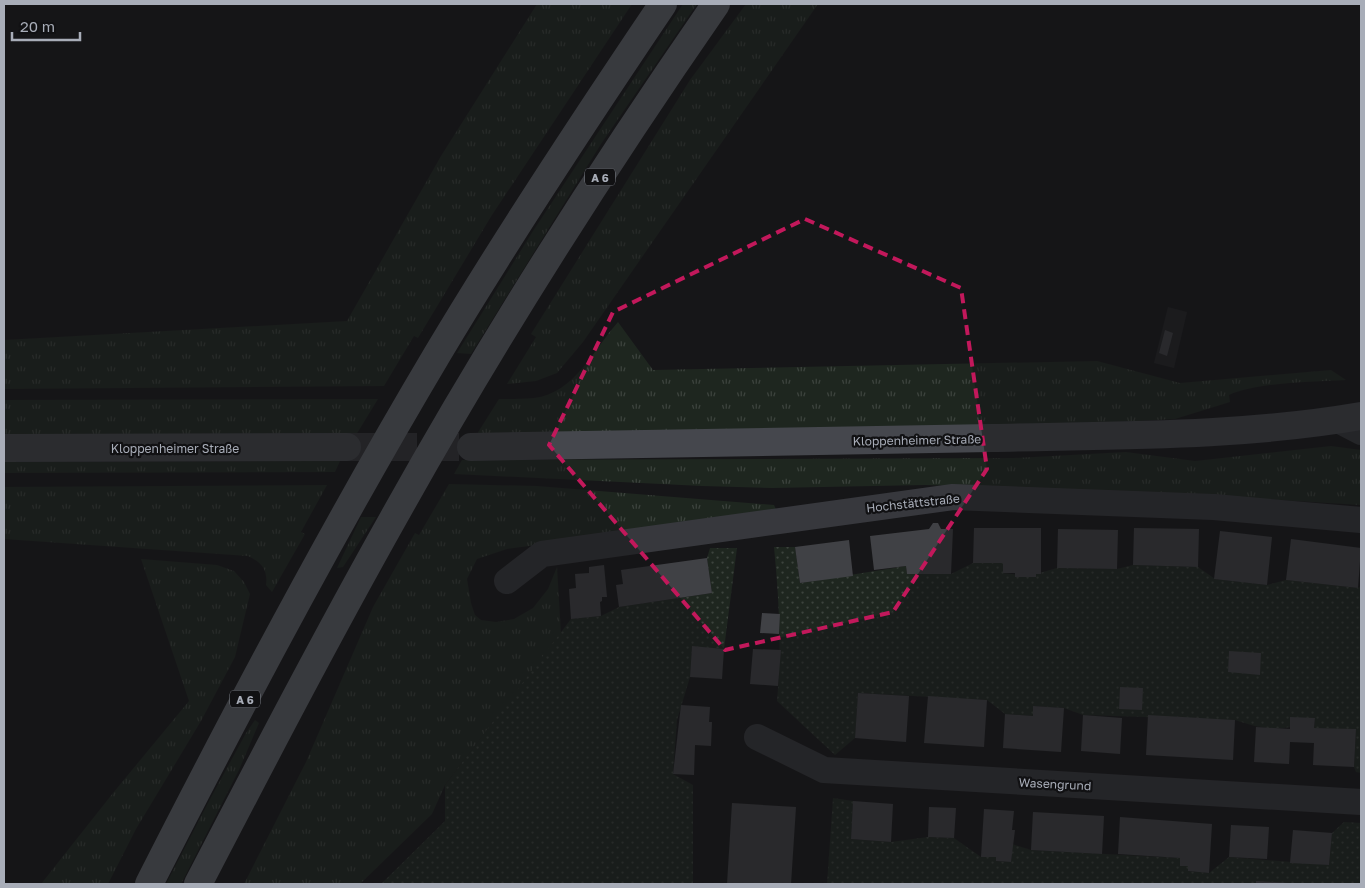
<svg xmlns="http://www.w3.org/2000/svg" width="1365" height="888" viewBox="0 0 1365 888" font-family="'Golos Text',sans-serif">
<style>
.built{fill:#222225}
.grass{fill:url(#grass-tufts)}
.garden{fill:url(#garden-dots)}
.building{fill:#404145}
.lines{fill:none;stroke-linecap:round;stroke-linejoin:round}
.secondary-tunnel{stroke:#333438;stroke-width:28;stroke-dasharray:28 14;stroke-linecap:butt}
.street{stroke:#37383d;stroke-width:26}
.secondary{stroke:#45474d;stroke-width:28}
.highway{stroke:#63666e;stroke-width:28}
.marked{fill:none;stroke:#c2185b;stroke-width:4;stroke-dasharray:10 6;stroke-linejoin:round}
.labels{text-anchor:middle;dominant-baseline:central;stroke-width:4.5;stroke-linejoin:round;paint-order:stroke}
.shield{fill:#111113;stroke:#7b7e86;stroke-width:1}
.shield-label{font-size:11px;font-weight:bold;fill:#a8adb8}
.street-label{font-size:12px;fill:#a8adb8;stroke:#111113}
</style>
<defs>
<pattern id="grass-tufts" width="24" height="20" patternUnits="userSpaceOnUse" patternTransform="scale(1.25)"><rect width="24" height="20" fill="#1e261f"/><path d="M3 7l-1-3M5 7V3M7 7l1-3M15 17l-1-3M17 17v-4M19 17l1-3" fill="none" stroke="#3c433d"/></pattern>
<pattern id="garden-dots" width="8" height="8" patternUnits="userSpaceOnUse" patternTransform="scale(1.25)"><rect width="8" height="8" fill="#1e261f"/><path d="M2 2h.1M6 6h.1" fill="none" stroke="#3c433d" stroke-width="1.8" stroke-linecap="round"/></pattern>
</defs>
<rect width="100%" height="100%" fill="#161618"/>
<!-- built -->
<path class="built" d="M1168 307 1187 312 1174 368 1154 363Z"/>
<!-- grass -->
<path class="grass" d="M537 4H632L492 215 418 338 414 336 384 386 4 389V340L347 321 441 156Z
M683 4H697L601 144 471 354 457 353 533 231Z
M746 4H818L583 342 557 373 536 381 507 384 536 337 531 334 690 80Z
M618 322 653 370 1097 361 1180 383 1331 370 1346 380C1313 382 1258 382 1229 395L1230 402 1175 419 981 429 477 434 499 399C510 399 522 399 534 398 575 393 593 350 618 322Z
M378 399 356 435 4 437V400Z
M1331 446 1361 450V505L1141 492 925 485 772 488 702 486 454 474 462 460 1014 458 1126 452 1195 461Z
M340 461 335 472 4 473V462Z
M449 484 537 486 774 505 778 514 507 549 477 559 467 579 471 603 475 615 481 620 496 622 514 619 533 608 548 589 557 567 561 634 445 785 432 814 360 884H244L306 762 373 607 415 533 419 535Z
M327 485 301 532 305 534 272 592 266 585C268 569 261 562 248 556L4 539V487Z
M361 517H376L343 567 337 568Z
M141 559 217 565 234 571 244 582 250 594 235 657 201 721 136 829 108 884H41L113 793 189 701Z
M255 720 259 723 239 770 181 884H166L209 801 246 733Z"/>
<!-- garden -->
<path class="garden" d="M774 547H795L800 583 906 566 907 574H951L973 563H1003V573L1036 577V574L1057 568 1117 569 1133 565 1198 567 1215 579 1267 585 1286 580 1358 588 1361 586V773L1356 772 1354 767 1356 730 1314 728 1315 719C1283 732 1268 731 1235 720L1083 715 1064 708 1034 706 1033 716 1005 714 987 700 858 693 855 738 835 755 777 701C782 649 779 599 774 547Z
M710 548H737L724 649 692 647 690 677 677 720 673 774 693 785V884H381L445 821V785L571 619 601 616 619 607 712 593 707 558Z
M833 798 853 801 851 839 891 842 928 837 954 838 981 857H996V861L1011 862 1012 844 1031 850 1180 858V865L1188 866V871L1209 873 1229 857 1329 865 1332 833 1344 822 1361 823V884H827Z"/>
<!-- building -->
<path class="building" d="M1165 330 1173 333 1167 356 1159 353Z
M933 523H938L941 529H953L951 574H907L906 566 874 570 870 536 929 529Z
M974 528H1041V574H1036V577H1015V573H1003V563H973Z
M1134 528 1199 529 1198 567 1133 565Z
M1058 529 1118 530 1117 569 1057 568Z
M1220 531 1272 537 1267 585 1214 579Z
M1291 539 1361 548 1358 588 1286 580Z
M849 540 853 576 800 583 795 547Z
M707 558 712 593 619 607 616 585 623 584 621 570Z
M604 565 607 597H602V601L600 602 601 616 571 619 569 589 576 588 575 574 589 573V567Z
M762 613 780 614 779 634 760 633Z
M692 646 724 649 722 679 690 677Z
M753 649 781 650 778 686 750 684Z
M1229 651 1261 653 1260 675 1228 672Z
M1120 687 1143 688 1142 710 1119 709Z
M858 693 909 696 906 742 855 738Z
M928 696 987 700 984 747 924 743Z
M681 705 710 707 709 722H712L711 746 695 745 694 775 673 774Z
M1033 706 1064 708 1061 752 1003 748 1005 714 1033 716Z
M1083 715 1122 718 1120 754 1081 751Z
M1148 715 1235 720 1233 760 1146 755Z
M1290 717 1315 718 1314 728 1356 729 1354 767 1313 765 1314 743 1290 742 1289 764 1254 762 1256 727 1290 729Z
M853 801 893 804 891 842 851 839Z
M732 803 796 807 791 884H727Z
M929 807 956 808 954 838 928 837Z
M984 809 1014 811 1012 830H1015L1011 862 996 861V857H981Z
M1033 812 1104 816 1102 854 1031 850Z
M1120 817 1212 824 1209 873 1188 871V866H1180V858L1118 854Z
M1231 825 1269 827 1267 859 1229 857Z
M1293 830 1332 833 1329 865 1290 863Z
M1256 881 1289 883V884H1256Z"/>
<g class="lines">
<!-- secondary-tunnel -->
<path class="secondary-tunnel" d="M347 447H471"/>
<!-- street -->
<path class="street" d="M1338 420 1361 432
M507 581 542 554 953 497 1214 507 1361 520
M757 737 824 770 1361 802"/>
<!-- secondary -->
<path class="secondary" d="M471 447C644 445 817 442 991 438 1114 435 1239 437 1361 416
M4 448 347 447"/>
<!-- highway -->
<path class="highway" d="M149 884C240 705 335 526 438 353 509 234 586 118 663 4
M198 884C262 761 326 638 394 517 492 341 601 170 716 4"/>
</g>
<!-- marked area -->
<path d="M0 0H1365V888H0ZM805 219 961 288 987 469 893 612 725 650 549 445 613 312Z" fill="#161618" fill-opacity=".55" fill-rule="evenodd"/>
<path class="marked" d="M805 219 961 288 987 469 893 612 725 650 549 445 613 312Z"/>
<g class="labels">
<!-- shield labels -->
<g class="shield">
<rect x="585" y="168.5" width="30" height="17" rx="4"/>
<rect x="230" y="690.5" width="30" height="17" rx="4"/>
</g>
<g class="shield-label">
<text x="600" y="177">A 6</text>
<text x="245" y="699">A 6</text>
</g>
<!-- street labels -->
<g class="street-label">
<text transform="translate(917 440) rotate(-1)">Kloppenheimer Straße</text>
<text x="175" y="448">Kloppenheimer Straße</text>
<text transform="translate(913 503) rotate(-6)">Hochstättstraße</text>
<text transform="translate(1055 784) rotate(3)">Wasengrund</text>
</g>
</g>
<!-- border -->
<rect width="1365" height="888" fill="none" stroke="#a8adb8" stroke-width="10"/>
<!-- scale -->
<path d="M12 32v8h68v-8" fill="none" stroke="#a8adb8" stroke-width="2.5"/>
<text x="20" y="32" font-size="15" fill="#a8adb8" stroke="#111113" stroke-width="4" paint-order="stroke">20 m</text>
</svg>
